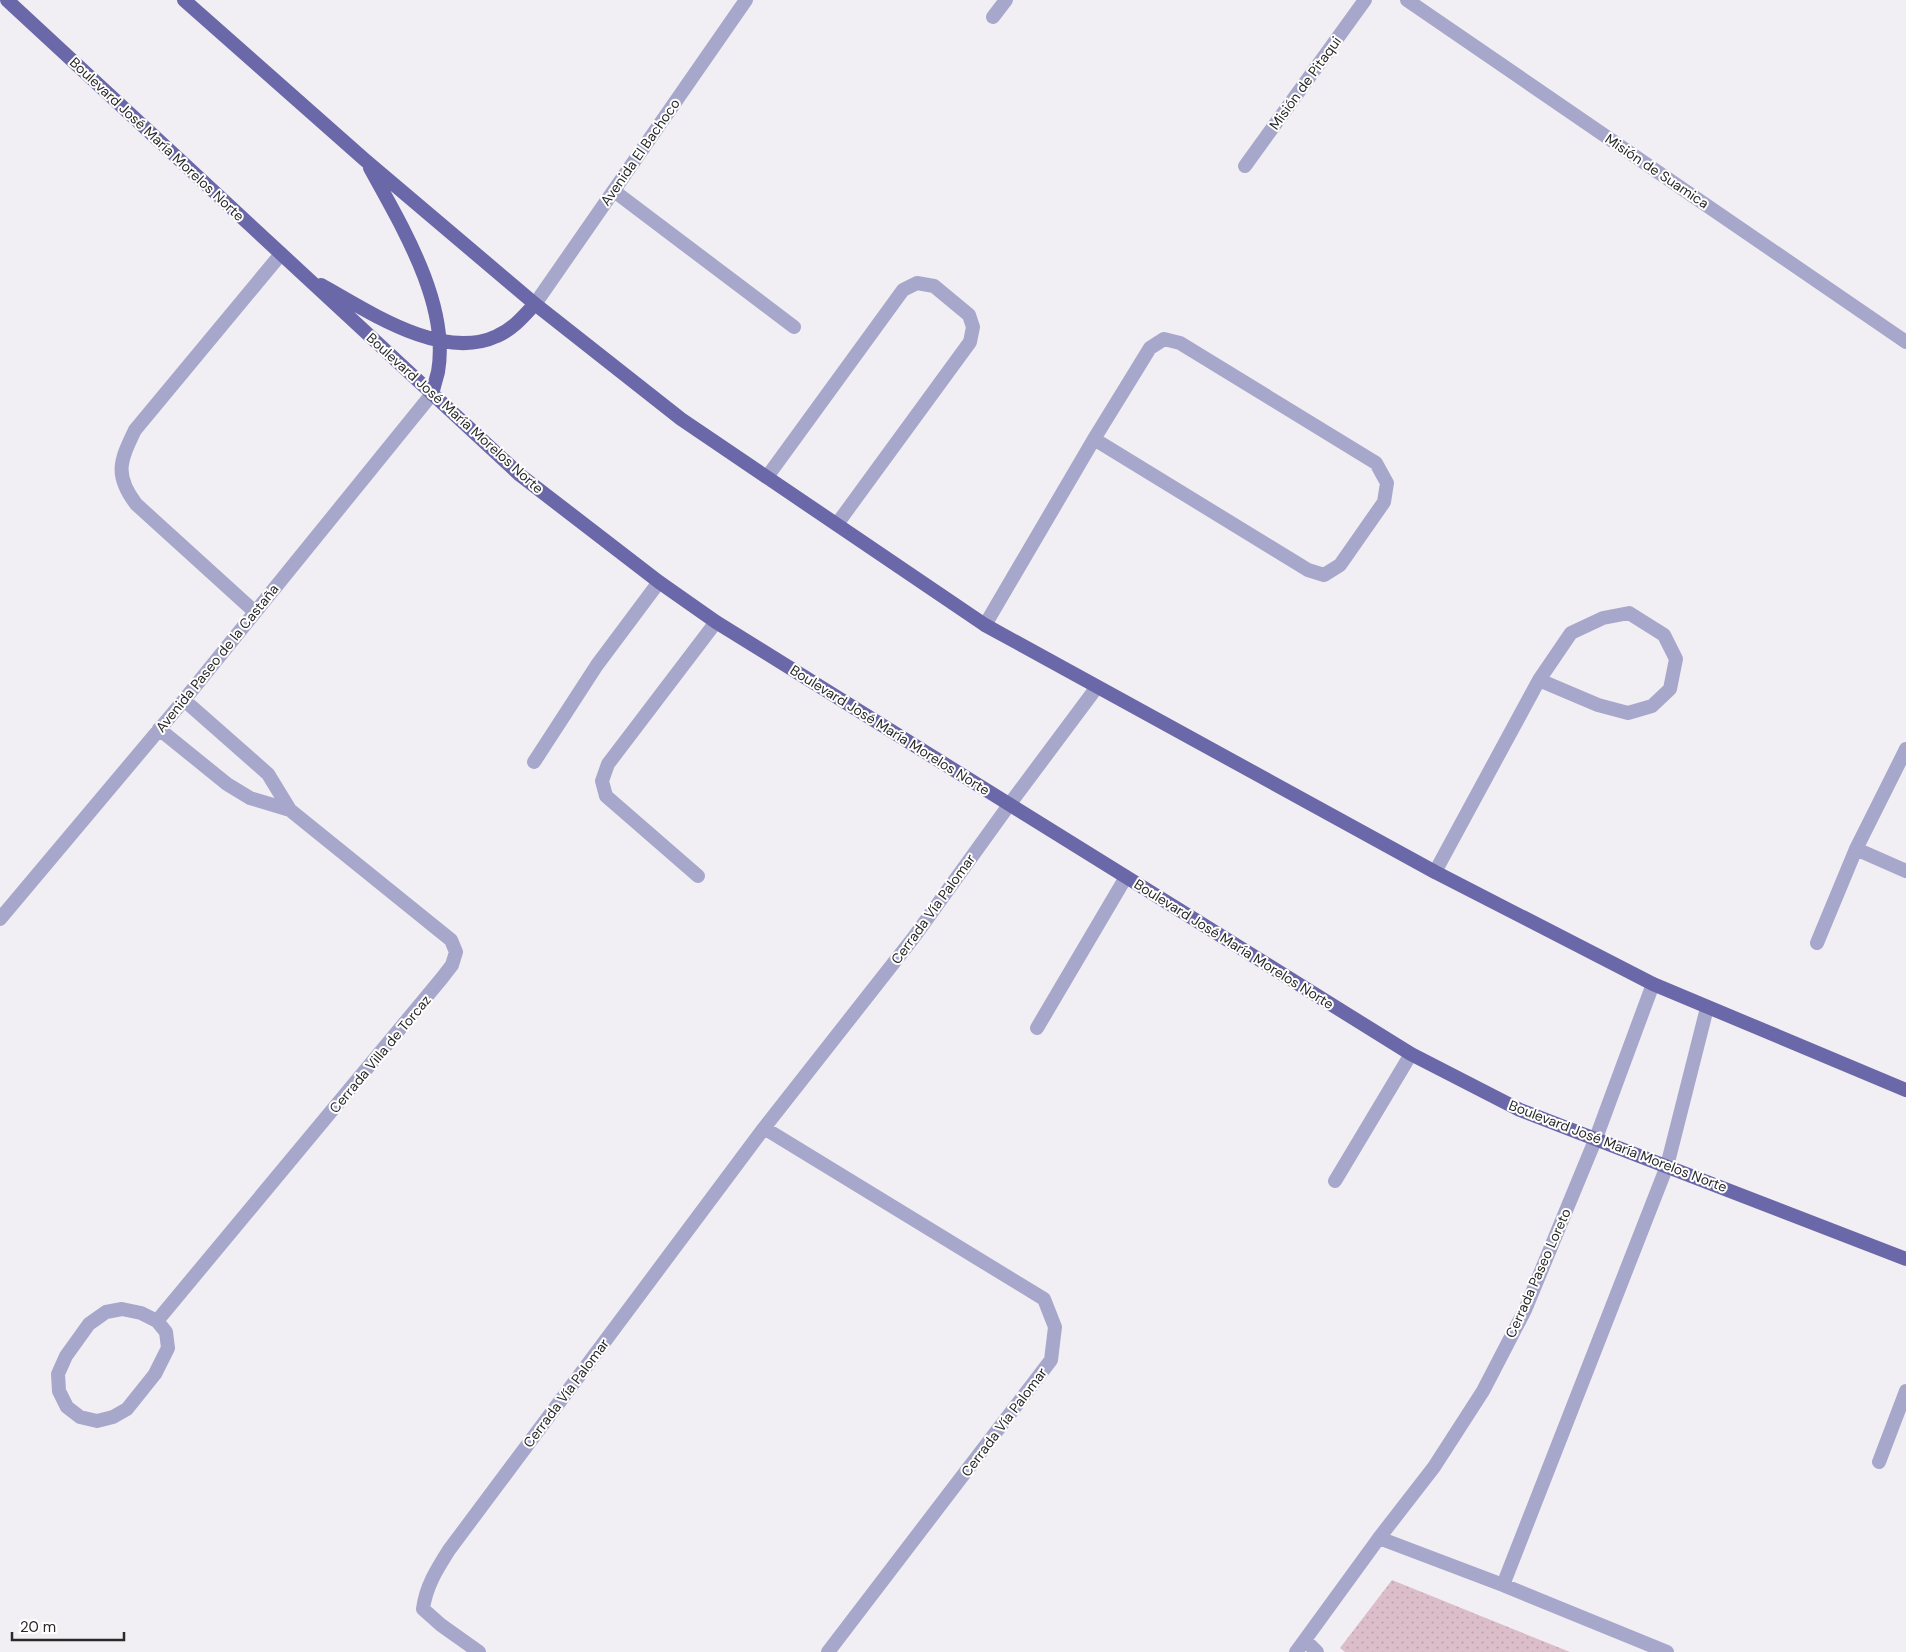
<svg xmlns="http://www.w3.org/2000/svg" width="1906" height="1652" viewBox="0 0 1906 1652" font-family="'DM Sans',sans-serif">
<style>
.park{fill:url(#park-dots)}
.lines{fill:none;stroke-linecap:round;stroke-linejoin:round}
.service{stroke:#a7a7cc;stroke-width:14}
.minor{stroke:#a7a7cc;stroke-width:14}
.primary{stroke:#6b68aa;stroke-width:14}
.labels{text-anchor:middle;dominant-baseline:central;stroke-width:4;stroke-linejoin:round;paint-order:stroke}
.street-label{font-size:14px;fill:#2a292a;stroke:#fff}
</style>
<defs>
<pattern id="park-dots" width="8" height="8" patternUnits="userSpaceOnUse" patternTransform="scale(1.25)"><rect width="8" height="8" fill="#dcbecb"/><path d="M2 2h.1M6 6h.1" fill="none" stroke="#bda3ae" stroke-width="1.8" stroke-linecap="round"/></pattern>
</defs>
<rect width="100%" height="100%" fill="#f1eff3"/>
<!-- park -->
<path class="park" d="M1392 1580 1570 1652H1345L1340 1648Z"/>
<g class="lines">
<!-- service -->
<path class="service" d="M614 191 794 327
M767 477 903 290 917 283 934 286 969 315 973 327 970 342 837 524
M255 612 136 504C114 475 120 461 135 430L281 254
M534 762 597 665 659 582
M698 876 606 796 602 781 608 764 716 622
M1037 1028 1126 877
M1335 1181 1411 1054
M1879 1462 1906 1391"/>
<!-- minor -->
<path class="minor" d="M1407 0 1906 342
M993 17 1006 0
M1245 166 1365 0
M535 304 746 0
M985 625 1094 439 1150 348 1164 339 1180 343 1376 463 1387 483 1384 502 1340 565 1324 575 1308 570 1094 439
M159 729 227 784 250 798 290 810
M1856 849 1906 871
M1435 872 1539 680 1571 633 1603 618 1629 613 1664 635 1676 659 1670 689 1652 706 1628 713 1598 705 1539 680
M0 919 184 700 432 394
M1817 943 1856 849 1906 749
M764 1128 1044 1299 1055 1327 1051 1360 828 1652
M122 1309 141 1313 157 1321 166 1332 168 1348 155 1374 127 1409 113 1417 97 1421 80 1417 67 1407 59 1391 58 1374 66 1356 89 1324 106 1312Z
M157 1321 442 978 452 965 456 952 451 940 290 810 268 774 184 700
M1379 1538 1503 1585 1667 1652
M1503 1585 1667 1166 1707 1008
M1305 1640 1317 1652
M479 1652 441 1625 423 1609C426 1586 437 1569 449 1550L764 1128 914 937 1009 805 1097 687
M1296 1652 1379 1538 1434 1467 1483 1391 1525 1310 1596 1138 1653 984"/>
<!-- primary -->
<path class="primary" d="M7 0 520 475 659 582 716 622 1411 1054 1520 1110 1906 1259
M184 0 365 160 535 304 681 419 985 625 1435 872 1653 984 1906 1090
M370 168C401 225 450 304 438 372 436 379 434 387 432 394
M321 285C368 311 442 362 497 336 513 329 523 317 535 304"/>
</g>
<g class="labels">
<!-- street labels -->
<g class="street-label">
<text transform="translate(1305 83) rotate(-54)">Misión de Pitaqui</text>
<text transform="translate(157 139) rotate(43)">Boulevard José María Morelos Norte</text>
<text transform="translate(640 152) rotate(-55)">Avenida El Bachoco</text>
<text transform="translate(1657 171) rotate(34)">Misión de Suamica</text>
<text transform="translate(455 413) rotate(42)">Boulevard José María Morelos Norte</text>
<text transform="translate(217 658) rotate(-51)">Avenida Paseo de la Castaña</text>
<text transform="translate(890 730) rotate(32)">Boulevard José María Morelos Norte</text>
<text transform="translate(933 909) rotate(-54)">Cerrada Vía Palomar</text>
<text transform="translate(1234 944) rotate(32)">Boulevard José María Morelos Norte</text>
<text transform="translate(380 1054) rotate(-50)">Cerrada Villa de Torcaz</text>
<text transform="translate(1618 1146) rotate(21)">Boulevard José María Morelos Norte</text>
<text transform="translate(1538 1273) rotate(-66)">Cerrada Paseo Loreto</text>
<text transform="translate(566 1393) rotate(-53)">Cerrada Vía Palomar</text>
<text transform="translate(1004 1422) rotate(-53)">Cerrada Vía Palomar</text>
</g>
</g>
<!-- scale -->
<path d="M12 1632v8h112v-8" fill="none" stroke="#2a292a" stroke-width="2.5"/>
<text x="20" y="1632" font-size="15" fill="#2a292a" stroke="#ffffff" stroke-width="4" paint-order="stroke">20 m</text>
</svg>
